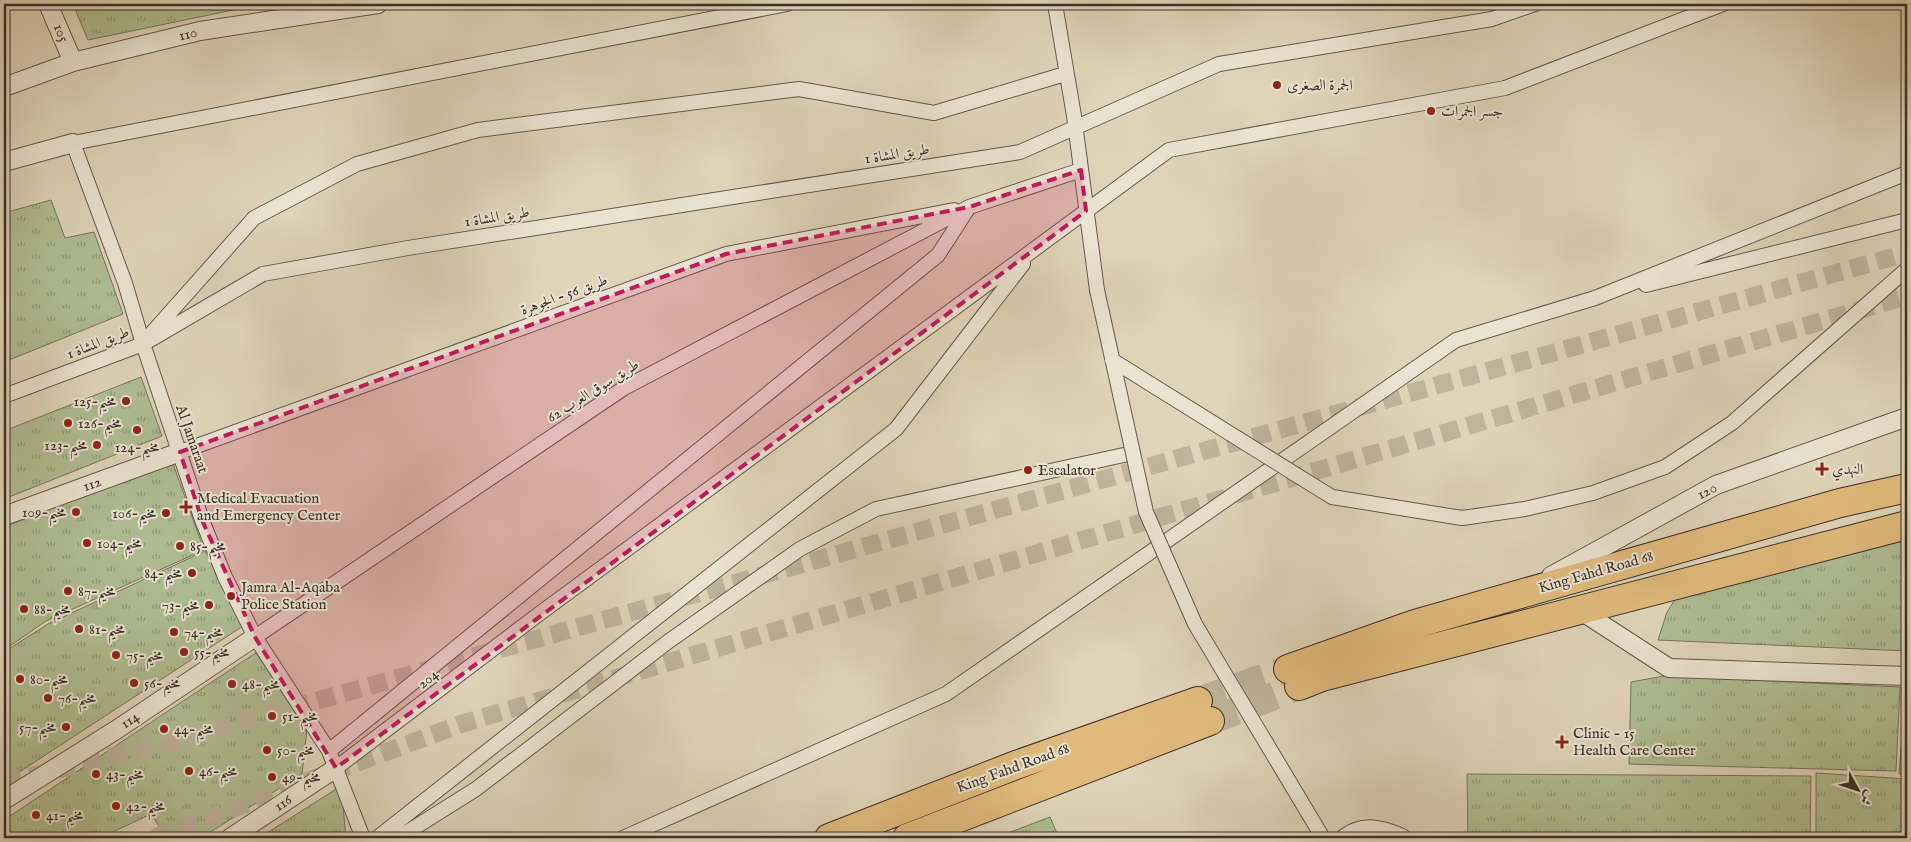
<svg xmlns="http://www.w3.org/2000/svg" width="1911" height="842" viewBox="0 0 1911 842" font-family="'IM FELL English',Amiri,serif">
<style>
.park{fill:url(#park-tufts);stroke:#75765e}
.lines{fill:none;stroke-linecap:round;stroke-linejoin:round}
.minor-tunnel{stroke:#beb39b;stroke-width:18;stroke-dasharray:18 9;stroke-linecap:butt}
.primary-tunnel{stroke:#beb39b;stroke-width:28;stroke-dasharray:28 14;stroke-linecap:butt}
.pedestrian-casing{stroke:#64594d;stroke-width:16}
.minor-casing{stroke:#64594d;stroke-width:20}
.primary-casing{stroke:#3b3029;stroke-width:30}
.pedestrian{stroke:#eae3d1;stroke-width:14}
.minor{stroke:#eae3d1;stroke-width:18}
.primary{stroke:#e0ba7c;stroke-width:28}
.pedestrian-bridge-casing{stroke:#64594d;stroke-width:16;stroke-linecap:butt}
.pedestrian-bridge{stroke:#eae3d1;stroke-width:14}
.marked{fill:#c2185b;fill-opacity:0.2;stroke:#c2185b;stroke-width:4;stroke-dasharray:10 6;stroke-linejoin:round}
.poi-dot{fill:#8f2418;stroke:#eae3d1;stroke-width:2}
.labels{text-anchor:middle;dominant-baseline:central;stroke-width:4;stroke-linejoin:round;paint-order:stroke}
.street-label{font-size:15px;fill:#3b3029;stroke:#eae3d1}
.poi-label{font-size:15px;fill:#3b3029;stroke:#eae3d1;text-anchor:start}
</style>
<defs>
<pattern id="park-tufts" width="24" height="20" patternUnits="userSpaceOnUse" patternTransform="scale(1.25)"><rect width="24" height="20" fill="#afbd92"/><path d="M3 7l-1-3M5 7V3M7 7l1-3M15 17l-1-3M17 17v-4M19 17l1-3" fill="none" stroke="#909a77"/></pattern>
</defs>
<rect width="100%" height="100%" fill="#dfd4b8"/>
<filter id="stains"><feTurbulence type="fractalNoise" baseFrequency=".004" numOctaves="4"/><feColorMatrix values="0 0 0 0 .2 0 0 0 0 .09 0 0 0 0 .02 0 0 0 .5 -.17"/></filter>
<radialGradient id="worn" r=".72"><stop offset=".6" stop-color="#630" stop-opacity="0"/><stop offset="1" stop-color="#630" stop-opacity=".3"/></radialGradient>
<!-- park -->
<path class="park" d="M73 4H262L88 40Z
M51 200 65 238 94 232 123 314 4 362V213Z
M141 377 162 436 4 499V431Z
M172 461 204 550 46 621 4 650V527Z
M1900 538 1904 560H1907V651L1658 640 1667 612 1676 598Z
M205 551 243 626 4 782V652L48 624Z
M260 650 307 729 302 774 201 838H167L151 814 100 838H4V820Z
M1664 676 1900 687 1896 771 1629 764 1631 682Z
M1906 685H1907V774H1899Z
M1816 773 1907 779V838H1816Z
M1467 774 1811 776 1810 838H1468Z
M341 786 346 838H259Z
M1050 817 1059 838H995Z"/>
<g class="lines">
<!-- minor-tunnel -->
<path class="minor-tunnel" d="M4 783 174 741 1907 253
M154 838 464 723 1907 296"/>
<!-- primary-tunnel -->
<path class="primary-tunnel" d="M1198 701 1288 669
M1210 721 1299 686"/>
<!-- pedestrian casing -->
<g class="pedestrian-casing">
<path id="pedestrian" d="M1055 4 1074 116 1097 290
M1646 285 1907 220
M151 334 254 218 357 164 478 130 799 89 934 113 1065 74
M4 396 143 344 263 274 408 248 1020 152 1219 64 1492 19 1535 4
M180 452 726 254 954 210
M255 637 624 388 969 207
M329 751 938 255 969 207 1081 170
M336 768 539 614 1169 150 1505 88 1723 4
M363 838 329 751 255 637 225 577 202 520 143 344 125 283 73 143 787 4
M377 838 896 429 1023 264
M398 838 476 789 669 641 800 549 876 509 1133 453
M623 838 946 694 1456 340 1595 298 1907 173"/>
</g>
<!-- minor casing -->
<g class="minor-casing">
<path id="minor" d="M48 4 73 62
M4 87 73 62 200 31 378 4
M4 162 73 143
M4 516 180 452
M1551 576 1716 485 1907 417
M1578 609 1669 668 1907 676
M4 800 116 730 255 637
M230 838 336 768
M1345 838C1363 824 1382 829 1402 838"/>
</g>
<!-- primary casing -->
<g class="primary-casing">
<path id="primary" d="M1288 669 1415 624 1840 503 1907 488
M1299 686 1322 677 1907 525
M829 838 1016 765 1198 701
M907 838 1210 721"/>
</g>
<!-- pedestrian -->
<use href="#pedestrian" class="pedestrian"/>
<!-- minor -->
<use href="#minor" class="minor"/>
<!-- primary -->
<use href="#primary" class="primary"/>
<!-- pedestrian-bridge casing -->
<g class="pedestrian-bridge-casing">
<path id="pedestrian-bridge" d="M1097 290 1146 512 1195 624 1323 838
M1112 360 1332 497 1462 518 1525 509 1593 493 1665 467 1732 423 1907 269"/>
</g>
<!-- pedestrian-bridge -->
<use href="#pedestrian-bridge" class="pedestrian-bridge"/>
</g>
<!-- marked area -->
<path class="marked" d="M1081 170 1086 211 336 768 255 637 202 520 180 452 726 254 969 207Z"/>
<!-- markers -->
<g class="poi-dot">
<circle cx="1277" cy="85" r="5"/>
<circle cx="1431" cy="111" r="5"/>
<circle cx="126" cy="401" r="5"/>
<circle cx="68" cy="423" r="5"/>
<circle cx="137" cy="430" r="5"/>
<circle cx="97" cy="445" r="5"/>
<path d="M1819.5 461.5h5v5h5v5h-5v5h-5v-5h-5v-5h5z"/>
<circle cx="1028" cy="470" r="5"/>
<path d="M183.5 499.5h5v5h5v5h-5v5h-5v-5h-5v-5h5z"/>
<circle cx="76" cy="512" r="5"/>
<circle cx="166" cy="513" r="5"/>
<circle cx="87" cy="543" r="5"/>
<circle cx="180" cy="546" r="5"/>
<circle cx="192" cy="573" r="5"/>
<circle cx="68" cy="591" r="5"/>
<circle cx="231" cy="596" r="5"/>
<circle cx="209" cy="605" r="5"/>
<circle cx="24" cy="609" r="5"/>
<circle cx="79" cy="629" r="5"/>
<circle cx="174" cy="632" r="5"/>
<circle cx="184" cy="652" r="5"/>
<circle cx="116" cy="655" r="5"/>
<circle cx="20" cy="679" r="5"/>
<circle cx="134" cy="683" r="5"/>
<circle cx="232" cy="684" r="5"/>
<circle cx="48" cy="698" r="5"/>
<circle cx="272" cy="716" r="5"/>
<circle cx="66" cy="727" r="5"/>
<circle cx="164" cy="729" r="5"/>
<path d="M1559.5 734.5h5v5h5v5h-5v5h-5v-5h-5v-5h5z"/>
<circle cx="267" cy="750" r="5"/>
<circle cx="189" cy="771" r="5"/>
<circle cx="96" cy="774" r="5"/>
<circle cx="272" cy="777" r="5"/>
<circle cx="116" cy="806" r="5"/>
<circle cx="36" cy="815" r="5"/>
</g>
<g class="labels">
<!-- street labels -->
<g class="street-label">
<text transform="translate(61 33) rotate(68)">105</text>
<text transform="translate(188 34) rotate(-13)">110</text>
<text transform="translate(897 154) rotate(-9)">طريق المشاة 1</text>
<text transform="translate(497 217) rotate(-9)">طريق المشاة 1</text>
<text transform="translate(564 295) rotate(-20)">طريق 56 - الجوهرة</text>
<text transform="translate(98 343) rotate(-21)">طريق المشاة 1</text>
<text transform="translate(593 391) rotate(-32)">طريق سوق العرب 62</text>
<text transform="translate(192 439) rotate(71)">Al Jamaraat</text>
<text transform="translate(92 484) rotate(-20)">112</text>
<text transform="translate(1707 491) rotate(-27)">120</text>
<text transform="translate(1596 572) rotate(-16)">King Fahd Road 68</text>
<text transform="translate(428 679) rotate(-38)">204</text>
<text transform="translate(130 720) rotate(-34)">114</text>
<text transform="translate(1013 768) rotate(-20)">King Fahd Road 68</text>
<text transform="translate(283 803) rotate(-34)">116</text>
</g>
<!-- poi labels -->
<g class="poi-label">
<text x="1287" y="85">الجمرة الصغرى</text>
<text x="1441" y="111">جسر الجمرات</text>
<text x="116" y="401" text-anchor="end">مخيم-125</text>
<text x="78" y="423">مخيم-126</text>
<text x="87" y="445" text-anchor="end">مخيم-123</text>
<text x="137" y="447" text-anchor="middle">مخيم-124</text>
<text x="1832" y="469">النهدي</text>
<text x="1038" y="470">Escalator</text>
<text x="197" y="498">Medical Evacuation<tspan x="197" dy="17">and Emergency Center</tspan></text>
<text x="66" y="512" text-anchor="end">مخيم-109</text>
<text x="156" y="513" text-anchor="end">مخيم-106</text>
<text x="97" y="543">مخيم-104</text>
<text x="190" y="546">مخيم-85</text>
<text x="182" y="573" text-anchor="end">مخيم-84</text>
<text x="241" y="587">Jamra Al-Aqaba<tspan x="241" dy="17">Police Station</tspan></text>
<text x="78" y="591">مخيم-87</text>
<text x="199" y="605" text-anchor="end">مخيم-73</text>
<text x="34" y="609">مخيم-88</text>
<text x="89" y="629">مخيم-81</text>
<text x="184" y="632">مخيم-74</text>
<text x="194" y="652">مخيم-55</text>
<text x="126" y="655">مخيم-75</text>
<text x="30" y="679">مخيم-80</text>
<text x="144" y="683">مخيم-56</text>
<text x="242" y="684">مخيم-48</text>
<text x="58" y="698">مخيم-76</text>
<text x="282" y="716">مخيم-51</text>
<text x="56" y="727" text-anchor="end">مخيم-57</text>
<text x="174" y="729">مخيم-44</text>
<text x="1573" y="733">Clinic - 15<tspan x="1573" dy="17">Health Care Center</tspan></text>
<text x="277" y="750">مخيم-50</text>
<text x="199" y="771">مخيم-46</text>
<text x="106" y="774">مخيم-43</text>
<text x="282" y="777">مخيم-49</text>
<text x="126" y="806">مخيم-42</text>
<text x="46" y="815">مخيم-41</text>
</g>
</g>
<!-- margin -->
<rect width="1911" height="842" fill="none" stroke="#dfd4b8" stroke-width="20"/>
<rect x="5" y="5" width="1901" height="832" fill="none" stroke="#3b3029" stroke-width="2.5"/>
<rect x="10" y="10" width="1891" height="822" fill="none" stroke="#3b3029"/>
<!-- north arrow -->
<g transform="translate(1858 790) rotate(130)" stroke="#eae3d1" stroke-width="4" paint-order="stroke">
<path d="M0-4L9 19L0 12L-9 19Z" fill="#3b3029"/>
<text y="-8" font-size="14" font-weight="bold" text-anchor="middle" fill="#3b3029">ش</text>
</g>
<rect width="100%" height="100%" filter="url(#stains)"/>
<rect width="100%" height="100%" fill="url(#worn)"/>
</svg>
